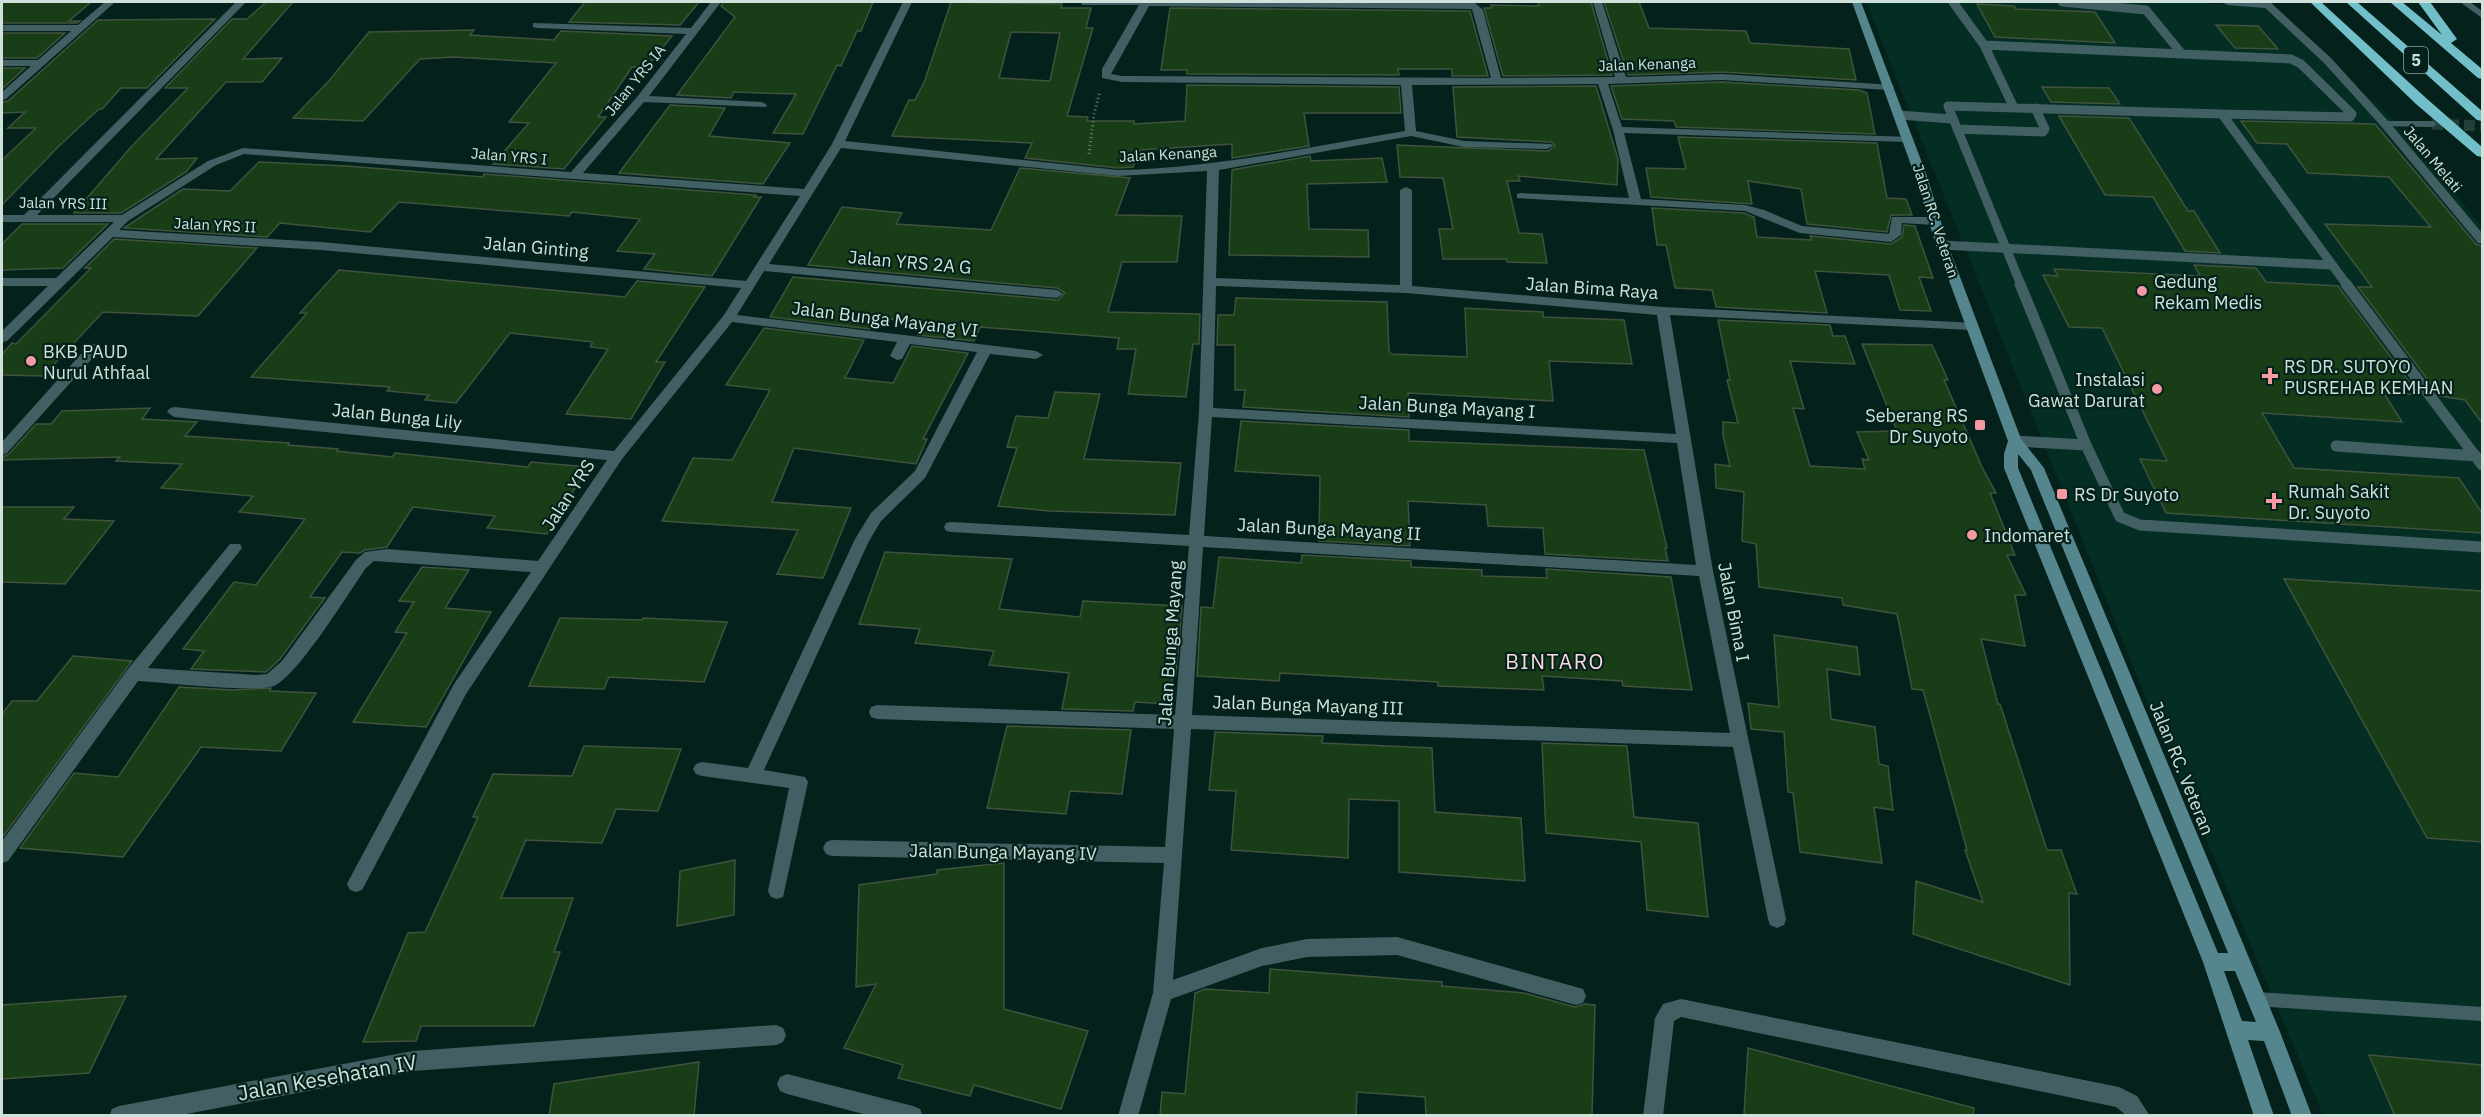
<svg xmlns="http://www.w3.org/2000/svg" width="2484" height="1117" viewBox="0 0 2484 1117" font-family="'IBM Plex Sans',sans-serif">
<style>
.built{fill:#042d24}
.building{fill:#193e17;stroke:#40523e;stroke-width:1.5;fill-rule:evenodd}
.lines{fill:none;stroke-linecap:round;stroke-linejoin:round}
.tertiary-tunnel{stroke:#233f38;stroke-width:11;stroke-dasharray:11 5;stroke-linecap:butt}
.path{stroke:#688079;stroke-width:3;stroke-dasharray:1 3;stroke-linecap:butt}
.service-far2{stroke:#426064;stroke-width:9}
.service-far1{stroke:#426064;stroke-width:11}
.service{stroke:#426064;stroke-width:14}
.minor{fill:#426064;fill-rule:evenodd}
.tertiary{fill:#426064;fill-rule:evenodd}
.secondary{fill:#56868d;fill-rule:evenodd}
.motorway{fill:#72bfc9;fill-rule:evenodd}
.poi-dot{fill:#f49aa3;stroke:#04221b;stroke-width:2}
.labels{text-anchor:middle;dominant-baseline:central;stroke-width:4.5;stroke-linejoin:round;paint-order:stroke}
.far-street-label{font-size:15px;fill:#d0e1db;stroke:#04221b}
.shield{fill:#04221b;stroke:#93a8a1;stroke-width:1.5}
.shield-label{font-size:16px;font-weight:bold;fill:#d0e1db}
.street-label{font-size:18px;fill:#d0e1db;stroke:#04221b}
.poi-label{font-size:18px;fill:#d0e1db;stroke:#04221b;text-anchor:start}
.quarter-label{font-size:21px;letter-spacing:1.5px;fill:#fcd9db;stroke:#04221b}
.near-street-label{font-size:21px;fill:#d0e1db;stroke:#04221b}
</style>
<rect width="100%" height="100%" fill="#04221b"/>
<!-- built -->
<path class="built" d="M1866 2H2187L2261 7 2386 112 2482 226V1115H2323L2141 686Z"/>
<!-- building -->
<path class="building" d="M2 2H91L69 21H80L77 23H2Z
M266 2H293L243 59 282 58 262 82H226L156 159 197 158 186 172 121 213H74L132 146 188 88H165L232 19H247Z
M585 2H699L680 25 569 22Z
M723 2H873L861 31H857L841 66 837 65 803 134 773 133 796 94 734 92 731 98 677 95 735 17 721 6Z
M951 2 1062 4 1061 8H1091L1086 28H1093L1067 116 1088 117 1087 121H1134V124L1185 121 1187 85 1399 87 1401 113H1304L1309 146 1232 158V144L1140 150 1133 167 1118 168 1025 158 1032 143 892 136 909 100H915L925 80ZM1011 32 1060 33 1050 81 999 78Z
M1538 2H1591L1612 75 1503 76 1484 8H1492L1491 5 1539 6Z
M1604 2H1639L1649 28 1746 31 1750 43 1849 49 1856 80 1722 72 1628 75Z
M1977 4 2014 6 2016 9 2095 12 2115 43 1995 37Z
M1170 8 1470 11 1488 76H1452V69H1398L1399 75 1187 74V70H1161Z
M215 19 147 88H121L102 109H99L59 146 2 205V160L36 128H8L25 112 2 113V102L8 101 98 20Z
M2216 25 2258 26 2278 49 2235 48Z
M474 30 470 35 554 40 561 31 672 36 647 67H632L598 117H606L564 169 493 164 529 123 509 122 556 63 454 57 420 59 363 121 293 118 328 82 369 32Z
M2 33H65L37 58H2Z
M2 68H25L2 89Z
M1722 82 1859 90 1867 93 1875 134 1676 127 1674 121 1622 119 1611 86Z
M1596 86 1618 159 1617 185 1518 176 1520 181H1507L1519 233 1542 234 1547 263 1507 262 1506 259H1443L1439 229H1453L1443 178 1400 177 1397 145 1548 151 1555 146 1551 142 1457 137 1453 87Z
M2042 87 2109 88 2120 104 2051 102Z
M670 105 725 108 709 136 790 143 763 184 619 173Z
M2059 116 2129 118 2188 211H2194L2220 253 2185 251 2153 197 2105 195Z
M2241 121 2375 124 2476 244 2482 246V423L2465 400 2440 396 2358 287H2372L2325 224 2431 227 2389 177 2308 173 2287 144 2257 143Z
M1678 137 1877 143 1887 198 1906 199 1912 215H1891L1887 232 1807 224 1801 189 1748 181 1752 204 1651 197 1646 168 1686 169Z
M1310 156 1311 161 1382 158 1387 182 1307 184 1309 229 1368 230 1369 257 1229 255 1232 170Z
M259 162 347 166 483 177 484 174 756 195 754 197H761L712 276 644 269 655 254 617 251 640 219 572 212 569 216 399 202 370 232 280 223 267 237 124 228 183 189 230 191Z
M1020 168 1130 178 1116 215 1182 216 1177 262H1122L1108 312 1200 314 1199 344H1193L1186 397 1128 394 1136 349H1117L1119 338 980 327 974 341 918 335 924 322 875 318 870 329 770 317 793 277 1058 300 1065 293 1057 288 808 265 842 207 902 213 896 224 991 230Z
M1652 208 1744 213 1754 217 1757 237 1812 240 1810 236 1891 244 1902 237 1904 225 1915 226 1933 278 1919 277 1931 311 1900 310 1889 275 1815 271 1827 313 1716 307 1712 290 1675 288 1666 245H1657Z
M22 224H108L63 268 2 270V244Z
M114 239 257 248 198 316 103 312 43 376 2 375V354L12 343 16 344 91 268H85Z
M2194 265 2256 268 2266 282 2338 286 2419 395 2383 392 2402 422 2262 413 2294 468 2459 478 2482 513V533L2166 513 2140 459 2167 461 2102 328 2069 327 2043 275 2058 276 2054 269 2200 276Z
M339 270 625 297 637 281 705 287 656 362H665L631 419 566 414 608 349 590 347 593 342 510 333 456 403 425 400 429 395 387 391 390 387 251 377 307 313H300Z
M1236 298 1387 302 1389 351 1391 354 1467 357 1465 308 1543 312V317L1624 320 1632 364 1549 361 1553 401 1408 393 1409 417 1243 407 1245 390H1235V345H1217L1218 315H1234Z
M1718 320 1830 325 1833 336H1845L1855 364 1790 361 1804 409 1793 408 1810 466 1865 469 1862 459 1869 460 1857 432 1897 431 1862 344 1932 345 1948 380H1944L1982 467 1996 493H1990L2015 555H2007L2026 595H2015L2025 646 1981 639 1998 704H2000L2047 850H2061L2077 894 2069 893 2070 985 1913 934 1916 881 1983 902 1965 850H1967L1923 690 1912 689 1897 614 1843 605 1842 598 1759 587 1756 544 1742 541 1744 492 1716 488 1715 464 1730 466 1723 435V422L1738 423 1727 380H1730Z
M764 328 864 340 845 378 893 383 912 346 968 353 923 439H927L916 464 794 448 772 502 851 508 823 578 777 574 798 530 662 521 693 458 732 460 770 390 726 385Z
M1055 392 1100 394 1084 459 1181 463 1175 515 1049 511 998 506 1017 448 1007 447 1016 416 1048 418Z
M150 408 142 419 197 422 185 436 289 443 288 445 338 449 337 451 392 457 395 453 528 467 531 462 588 467 547 534 487 528 495 516 413 507 387 547 365 550 360 553 342 552 310 597 325 598 280 659 266 672 191 669 204 651 183 649 234 582 256 585 305 519 239 512 253 496 161 488 182 464 116 461 120 457 2 460V457L9 454 36 424H51L62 411Z
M1241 421 1409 430V441L1644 450 1667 548H1665L1668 561 1545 554 1543 528 1488 526 1486 505 1408 501 1410 546 1319 541 1320 476 1235 471Z
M2 507H74L64 519 114 521 65 584 2 582Z
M885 552 1012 559 999 609 1080 617 1083 601 1182 606 1176 674H1173L1169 704 1135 702 1133 711 1062 709 1069 673 989 665 994 651 915 643 920 629 859 624Z
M1302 555 1411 561V567L1482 570V576L1547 578 1546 569 1671 577 1692 690 1623 686 1622 681 1542 676 1544 690 1438 686V682L1280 673 1279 681 1197 676 1201 607 1213 608 1219 557 1301 563Z
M422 567 469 570 445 608 491 612 426 727 353 722 407 633 395 632 414 602 399 601Z
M2284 579 2482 591V842L2427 838Z
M560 618 642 620 643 618 727 622 704 682 609 677 604 689 529 686Z
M1774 635 1857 647 1860 675 1827 669 1831 719 1875 727 1879 764 1888 766 1893 810 1874 807 1882 863 1800 852 1793 793 1788 792 1784 732 1751 729 1748 703 1779 707Z
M73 656 132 661 2 838V714L12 701H37Z
M179 687 232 690 271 688 270 691 316 693 281 751 201 747 123 857 20 848 74 773 118 777Z
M1007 726 1131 730 1122 794 1070 791 1066 814 987 808Z
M1215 732 1323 736 1322 743 1432 748 1435 812 1521 818 1525 881 1399 872V801L1349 799 1348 858 1231 850 1236 791 1209 790Z
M1542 743 1627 746 1634 817 1698 823 1708 917 1647 910 1641 842 1546 833Z
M584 746 681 749 658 811 616 809 602 843 526 840 501 898H573L554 952H560L534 1026H421L416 1041 363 1042 408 933 425 932 478 817H473L493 774 572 776Z
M735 860 734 915 677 926 680 871Z
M1004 863V1009L1088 1031 1061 1109 974 1085 970 1096 898 1078 903 1065 844 1048 876 984 856 987 859 885 937 874V870Z
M1270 969 1442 982V986L1524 993 1575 1007 1585 1004 1595 1005 1592 1116H1426L1425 1097 1357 1092 1356 1116H1160L1162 1092 1185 1094 1195 993 1205 989 1269 993Z
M126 996 89 1073 2 1079V1005Z
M1748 1048 1974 1108 1973 1116H1744Z
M2369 1055 2482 1065V1116H2395Z
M699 1062 694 1116H549L554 1084Z"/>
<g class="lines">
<!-- tertiary-tunnel -->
<path class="tertiary-tunnel" d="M2432 124 2482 126"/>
<!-- path -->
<path class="path" d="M1089 154 1094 114 1100 91"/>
<!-- service-far2 -->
<path class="service-far2" d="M1953 2 1984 45 2014 108
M2062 2 2146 10 2182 54
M1984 45 2291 59 2301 64 2352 114 2350 117 2222 114
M1899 115 1952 119
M1957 129 2043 132 2045 129 2035 108
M1942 245 2332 265
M2021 285 1948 106 2222 114 2347 285"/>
<!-- service-far1 -->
<path class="service-far1" d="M2020 284 2086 445 2120 517 2140 525 2482 547
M2346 284 2482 465
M2015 441 2086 445
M2336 446 2476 456"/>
<!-- service -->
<path class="service" d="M2256 999 2482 1014"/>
<!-- minor -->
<path class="minor" d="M105 2H115L6 99 2 100V92L31 66H2V60H38L71 31H2V25H78Z
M236 2H246L37 215H122L208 161 243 148 571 172 637 97 686 34 537 28 533 27V23L691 28 711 2H721L649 96 762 102 767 105 766 107 644 102 583 173 804 189 832 144 903 2H912L845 141 1118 170C1216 168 1309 147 1405 131L1401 85 1122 82 1102 78V69L1139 5H1083L1079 2 1475 3 1483 10 1501 78 1615 77 1593 2H1602L1626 77 1722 74 1893 85 1894 87 1889 90 1722 80 1608 84 1622 127 1911 137V141L1907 142 1624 133 1641 199 1745 205 1764 210 1802 226 1889 234 1892 217H1935L1941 221 1935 225 1902 223 1901 235 1891 242 1800 233 1745 211 1517 198V194L1521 193 1629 198 1613 130 1598 84 1412 85 1416 131 1464 141 1551 144 1553 146 1547 149 1464 147 1411 136 1219 170 1216 278 1400 285V190L1406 187 1412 190V286L1663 307 1976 323 1977 326 1976 329 1971 330 1670 315 1713 571 1786 919 1784 925 1777 928 1770 925 1768 919 1733 747 1191 729 1173 980 1262 948 1307 939 1397 937 1576 987 1583 989 1586 996 1583 1003 1576 1005 1397 955 1307 957 1262 966 1171 999 1138 1116H1118L1153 993 1164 863 832 856 826 854 823 848 826 842 832 840 1165 847 1174 729 877 719 871 717 869 712 871 707 877 705 1175 715 1189 546 951 532 946 531 944 527 946 523 951 522 1189 535 1199 412 1207 171 1118 176 841 148 769 264 1057 290 1063 294 1057 298 764 271 737 315 1036 351 1043 355 1036 359 990 354 925 478 881 521 869 541 764 770 805 777 808 782 783 897 777 899 771 897 768 891 789 788 702 776 696 774 693 769 696 764 702 762 748 768 855 539 871 513 915 471 977 352 910 344 902 359 897 360 890 356 897 342 732 322 622 459 466 694 362 890 356 892 350 890 347 884 350 878 454 684 531 572 374 561 366 568C348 594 300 672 276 685 260 694 162 682 138 681L8 861 2 863V841L128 669 230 544H240L242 548 148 668 257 675 267 674 282 661 356 560 365 552 387 549 538 561 607 460 174 417 167 412 169 409 174 407 614 451 724 315 741 288 321 250 113 237 7 341 2 342V331L48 286H2V278H56L114 222H2V215H24ZM1149 6 1472 9 1491 78 1122 76 1111 74ZM244 154 800 196 746 281 321 242 119 230 128 221 216 165ZM1216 286 1406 293 1657 315 1676 434 1213 408ZM1212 417 1677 443 1696 565 1204 536ZM1203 547 1699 576 1730 733 1192 715Z
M2460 2H2470L2482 11V18Z
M2385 121 2389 122 2482 233V243H2478L2381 126 2380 124Z
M94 344 100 348 99 351 7 453 2 455V442L89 345Z
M1681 999 2119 1087 2137 1096 2150 1116H2127L2116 1107 1681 1017 1674 1021 1663 1116H1643L1655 1018 1663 1004Z
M776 1025 783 1028 786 1035 783 1042 776 1045 413 1071 176 1116H109L112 1109 119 1106 413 1051Z
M787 1074 913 1106 920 1109 923 1116H871L787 1094 780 1091 777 1084 780 1077Z"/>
<!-- tertiary -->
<path class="tertiary" d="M2222 2H2270L2332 59 2388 121H2432L2437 124 2432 127 2381 126 2324 63 2265 8 2227 5Z"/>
<!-- secondary -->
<path class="secondary" d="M1852 2H1861L1927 176 1948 245 2021 439 2044 468 2280 1032 2312 1116H2292L2264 1041 2248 1040 2274 1116H2254L2203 962 2004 468V454L2008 441 1936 245 1915 176ZM2018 454 2031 470 2228 953H2218L2018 468ZM2224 971H2235L2256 1022 2242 1021Z"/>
<!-- motorway -->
<path class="motorway" d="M2310 2H2321L2426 98 2482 147V157L2477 156 2416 104Z
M2346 2H2357L2482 111V121L2477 120Z
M2390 2H2402L2442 35 2418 2H2430L2457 39 2451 43 2482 69V79L2478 78Z"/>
</g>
<!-- markers -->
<g class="poi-dot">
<circle cx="2142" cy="291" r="6"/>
<circle cx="31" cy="361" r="6"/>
<path d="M2267 367h6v6h6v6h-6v6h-6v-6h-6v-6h6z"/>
<circle cx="2157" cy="389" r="6"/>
<rect x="1974" y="419" width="12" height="12" rx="3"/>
<rect x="2056" y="488" width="12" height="12" rx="3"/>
<path d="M2271 492h6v6h6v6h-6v6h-6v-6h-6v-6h6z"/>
<circle cx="1972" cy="535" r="6"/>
</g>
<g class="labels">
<!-- far-street labels -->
<g class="far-street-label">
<text transform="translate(1647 64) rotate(-2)">Jalan Kenanga</text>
<text transform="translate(635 80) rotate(-51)">Jalan YRS IA</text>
<text transform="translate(1168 154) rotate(-3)">Jalan Kenanga</text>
<text transform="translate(509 156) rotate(5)">Jalan YRS I</text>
<text transform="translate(2433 159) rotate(50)">Jalan Melati</text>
<text transform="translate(63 203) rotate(1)">Jalan YRS III</text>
<text transform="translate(1936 221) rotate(72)">Jalan RC. Veteran</text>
<text transform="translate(215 225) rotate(3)">Jalan YRS II</text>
</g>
<!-- shield labels -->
<rect class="shield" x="2404" y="47" width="24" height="26" rx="4.5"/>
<g class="shield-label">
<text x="2416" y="60">5</text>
</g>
<!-- street labels -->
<g class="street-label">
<text transform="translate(536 247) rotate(5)">Jalan Ginting</text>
<text transform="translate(910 262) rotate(5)">Jalan YRS 2A G</text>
<text transform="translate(1592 288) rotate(4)">Jalan Bima Raya</text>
<text transform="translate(885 319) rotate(7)">Jalan Bunga Mayang VI</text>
<text transform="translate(1447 407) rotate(3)">Jalan Bunga Mayang I</text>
<text transform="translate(397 416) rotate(6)">Jalan Bunga Lily</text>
<text transform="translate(568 495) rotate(-57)">Jalan YRS</text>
<text transform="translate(1329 529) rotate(3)">Jalan Bunga Mayang II</text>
<text transform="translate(1734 612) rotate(79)">Jalan Bima I</text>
<text transform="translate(1170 643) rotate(-86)">Jalan Bunga Mayang</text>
<text transform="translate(1308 705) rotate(2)">Jalan Bunga Mayang III</text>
<text transform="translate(2182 768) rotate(68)">Jalan RC. Veteran</text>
<text transform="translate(1003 852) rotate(1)">Jalan Bunga Mayang IV</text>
</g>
<!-- poi labels -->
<g class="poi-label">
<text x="2154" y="281">Gedung<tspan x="2154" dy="21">Rekam Medis</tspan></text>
<text x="43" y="351">BKB PAUD<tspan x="43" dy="21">Nurul Athfaal</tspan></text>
<text x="2284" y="366">RS DR. SUTOYO<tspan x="2284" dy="21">PUSREHAB KEMHAN</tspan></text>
<text x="2145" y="379" text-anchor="end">Instalasi<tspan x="2145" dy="21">Gawat Darurat</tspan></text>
<text x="1968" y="415" text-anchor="end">Seberang RS<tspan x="1968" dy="21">Dr Suyoto</tspan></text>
<text x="2288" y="491">Rumah Sakit<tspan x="2288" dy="21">Dr. Suyoto</tspan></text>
<text x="2074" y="494">RS Dr Suyoto</text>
<text x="1984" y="535">Indomaret</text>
</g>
<!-- quarter labels -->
<g class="quarter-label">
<text x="1555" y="661">BINTARO</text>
</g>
<!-- near-street labels -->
<g class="near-street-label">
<text transform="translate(327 1077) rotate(-10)">Jalan Kesehatan IV</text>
</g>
</g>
<!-- border -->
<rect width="2484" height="1117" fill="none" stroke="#d0e1db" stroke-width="6"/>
</svg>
